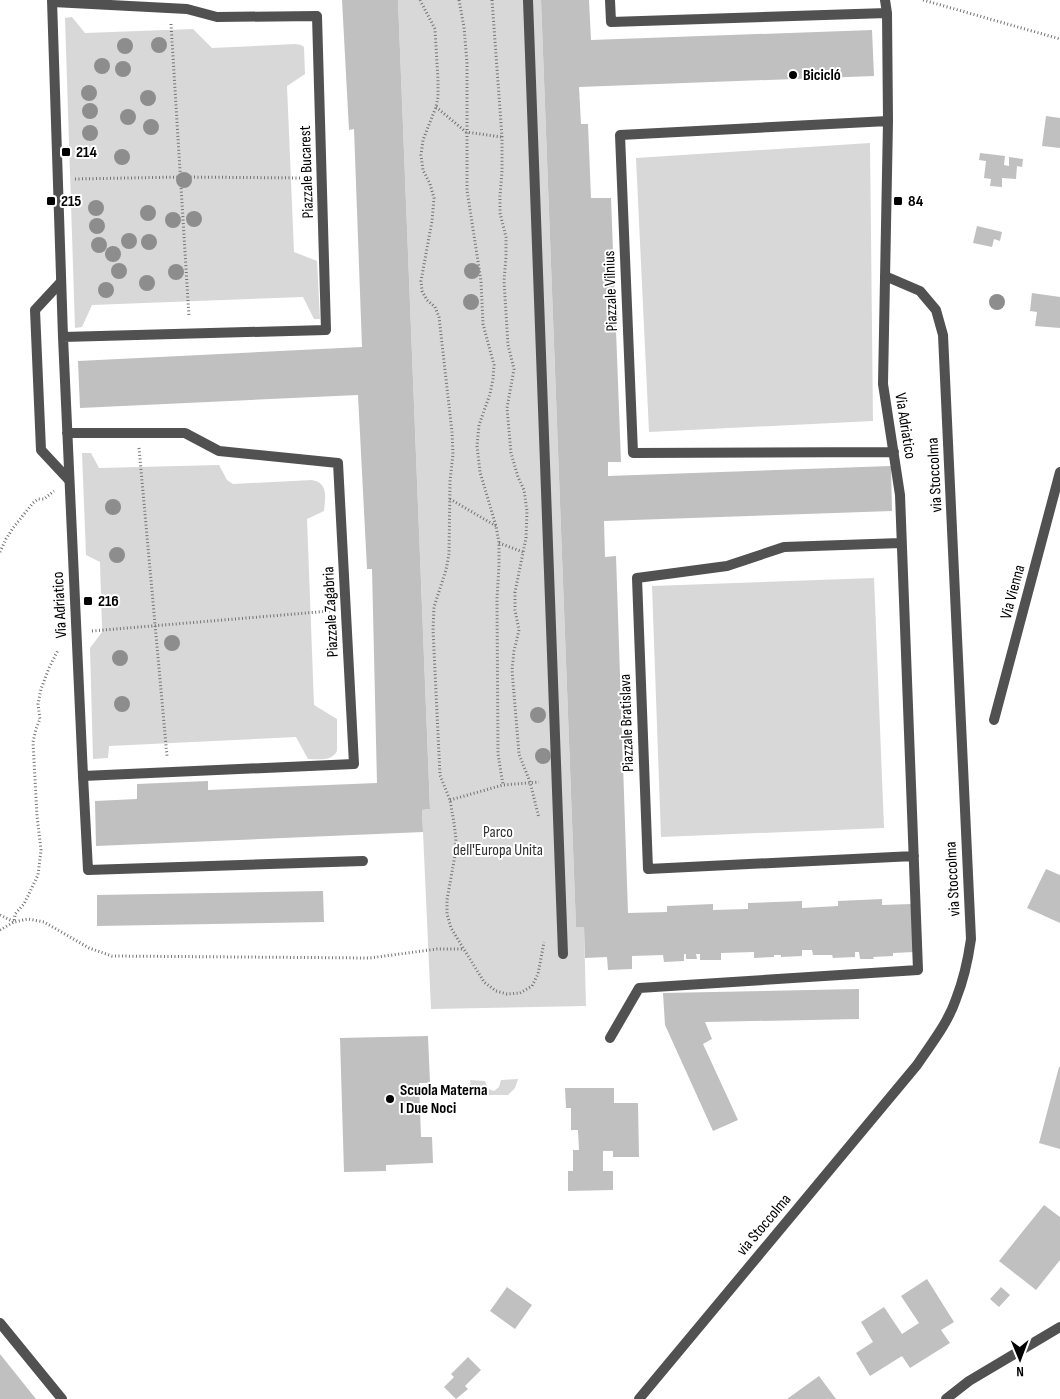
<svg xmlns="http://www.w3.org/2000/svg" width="1060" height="1399" viewBox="0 0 1060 1399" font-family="'Sofia Sans Condensed',sans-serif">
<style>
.green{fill:#d8d8d8}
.building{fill:#c0c0c0}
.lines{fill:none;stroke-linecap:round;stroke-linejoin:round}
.path{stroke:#737373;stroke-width:3;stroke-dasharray:1 2.5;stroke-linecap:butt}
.lane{stroke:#515151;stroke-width:10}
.street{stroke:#515151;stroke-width:10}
.tree{fill:#8d8d8d}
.poi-dot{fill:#000;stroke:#fff;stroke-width:2}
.labels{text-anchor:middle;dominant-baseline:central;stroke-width:4;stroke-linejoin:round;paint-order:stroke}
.poi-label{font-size:16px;font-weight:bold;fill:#000;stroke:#fff;text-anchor:start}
.street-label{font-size:16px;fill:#000;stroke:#fff}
.park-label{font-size:16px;fill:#2f2f2f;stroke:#fff}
</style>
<rect width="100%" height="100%" fill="#fff"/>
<!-- green -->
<path class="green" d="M398 0H541L576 927H584L586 1006 431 1009 422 810 430 809Z
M72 17 85 33 193 29 212 48 295 44 301 45 304 47 305 74 287 86 294 252 317 261 320 319H314L303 297 92 305 82 327 75 328 65 18Z
M870 143 873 421 649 432 636 158Z
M82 453H91L99 468 219 465 227 480 233 484 312 480C329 483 325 498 324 511L307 519 314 705 337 719V751C331 762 319 759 308 759L296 737 109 746 108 758 93 759 90 648 102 632V627L100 562 86 555Z
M874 578 884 828 661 837 652 586Z
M518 1079 515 1088 508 1095H477L471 1089 470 1080 485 1081 488 1089 494 1091 499 1087 501 1080Z"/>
<!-- building -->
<path class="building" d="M342 0H398L430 809 422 810 423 832 96 846 95 801 137 799V784L208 781V790L377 783 372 569H367L358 395 80 408 78 361 362 347 354 129 349 130Z
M541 0H589L591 40 872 30 874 76 579 87 581 124H588L591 198H611L621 462H608V476L891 466 892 511 604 521 605 557 616 556 628 913 667 912V906L713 904V910L748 909V903L802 901V908L838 906V901L882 899V905L912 904 914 952 893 953V956L873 957 874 959H860L859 952H855V957L833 958 832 955H813L812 950H802V956L781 957V955H774V957L754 958V952L721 953V960H700V954H696L697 959H686V954H684V961L664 962 663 955 632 956V969L608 970 607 957 585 958 584 927H576Z
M1046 116 1060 118V148L1042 146Z
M980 153 1005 156 1004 165 1009 166V157L1023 159 1022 167 1017 166 1016 179 1002 178V187L990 186 991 179 984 178 986 161 979 160Z
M977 226 1002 232 1000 241 994 239 992 247 973 243Z
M1032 293 1060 297V328L1035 326 1037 312 1030 311Z
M1046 869 1060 875V923L1027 908Z
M323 891 324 922 97 926V895Z
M859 989V1019L705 1022 712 1039 703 1044 738 1120 713 1131 665 1025 663 993Z
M428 1036 430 1083H419L421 1137H432L433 1163 386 1165V1171L344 1172 340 1038Z
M1059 1067H1060V1149L1039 1143Z
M565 1088H614V1103H638L639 1157H613V1151H603V1171H613V1190L568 1191V1171H573V1150H579L578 1130H571V1108H566Z
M1044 1205 1060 1217V1260L1036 1290 999 1261Z
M927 1279 954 1322 941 1330 950 1343 910 1368 902 1356 870 1376 856 1353 873 1342 861 1322 884 1307 902 1334 919 1323 901 1296Z
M507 1287 532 1305 515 1329 490 1311Z
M1001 1287 1010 1295 999 1307 990 1299Z
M0 1354 36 1399H0Z
M468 1357 481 1370 465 1386 468 1389 456 1399 444 1387 454 1377 451 1374Z
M819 1376 836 1399H787Z"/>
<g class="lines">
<!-- path -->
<path class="path" d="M420 0 435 29 438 80V97L436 107 423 140 421 155 423 170 430 184 434 198 432 221 421 281 422 291 427 300 435 307 439 317 452 432 453 454 450 481 449 554 446 570 434 607 433 630 440 775 450 800 454 823 456 839 455 855 447 900V914L451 928 484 982 496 991 507 994 520 993 532 986 538 974 544 942
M459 0 464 27 467 63V190L481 281 483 324 494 365 493 379 490 394 479 425 477 446 480 472 496 526 499 543V565L497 599 498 754 503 785
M492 0 502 137V171L500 196V213L506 237V257L504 281 508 345 514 369 507 408 511 453 518 477 524 490 527 511 526 538 515 592V610L519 630 514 651 512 670 519 754 530 782 539 818
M923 0 1060 39
M171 24 189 317
M436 107 466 132 502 137
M75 179 181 177 306 178
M139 448 167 756
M450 499 496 526
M499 543 523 552
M0 552 6 539 13 528 33 503 38 499H44L54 491
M92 631 330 611
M450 800 503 785 539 782
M0 915 14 922 15 914 24 904 38 875 41 850 37 816 33 742 36 729 40 719 38 704 41 689 49 668 58 650
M0 930 14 922 28 919 44 922 89 948 112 956 370 958 437 949H464"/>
<!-- lane -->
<path class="lane" d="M528 0 563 954
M61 282 35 310 41 450 69 480
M83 776 88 870 363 861
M0 1323 62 1399"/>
<!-- street -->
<path class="street" d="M52 0 63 337 83 776 354 764 338 463 219 451 185 433H67
M610 0 611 22 887 13
M53 2 187 9 217 17 317 16 326 330 63 337
M888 121 620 135 633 453 894 452
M901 543 784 547 727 566 637 578 648 869 914 856
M994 720 1060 472
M610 1038 639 988 918 970 900 495 883 384 888 121 887 13 885 0
M639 1399 917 1065C931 1044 948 1023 956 999 964 979 968 960 971 939L943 335 936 310 920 291 885 276
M946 1399 969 1381 1060 1327"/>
</g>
<!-- trees -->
<g class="tree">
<circle cx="159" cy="45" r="8"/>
<circle cx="125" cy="46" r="8"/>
<circle cx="102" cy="66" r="8"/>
<circle cx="123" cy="69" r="8"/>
<circle cx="89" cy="93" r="8"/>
<circle cx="148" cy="98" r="8"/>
<circle cx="90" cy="111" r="8"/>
<circle cx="128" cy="117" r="8"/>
<circle cx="151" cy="127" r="8"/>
<circle cx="90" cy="133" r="8"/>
<circle cx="122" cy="157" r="8"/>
<circle cx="184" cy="180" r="8"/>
<circle cx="96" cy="208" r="8"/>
<circle cx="148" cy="213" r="8"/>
<circle cx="194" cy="219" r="8"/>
<circle cx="173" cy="220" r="8"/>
<circle cx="97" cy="226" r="8"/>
<circle cx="129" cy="241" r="8"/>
<circle cx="149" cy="242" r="8"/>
<circle cx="99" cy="245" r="8"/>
<circle cx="113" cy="254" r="8"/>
<circle cx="119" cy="271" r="8"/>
<circle cx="472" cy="271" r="8"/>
<circle cx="176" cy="272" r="8"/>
<circle cx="147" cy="283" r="8"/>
<circle cx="106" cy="290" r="8"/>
<circle cx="471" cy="302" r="8"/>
<circle cx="997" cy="302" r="8"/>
<circle cx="113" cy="507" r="8"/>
<circle cx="117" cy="555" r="8"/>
<circle cx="172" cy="643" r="8"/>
<circle cx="120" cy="658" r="8"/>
<circle cx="122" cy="704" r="8"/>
<circle cx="538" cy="715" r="8"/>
<circle cx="543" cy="756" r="8"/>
</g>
<!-- markers -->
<g class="poi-dot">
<circle cx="793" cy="75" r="5"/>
<rect x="61" y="147" width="10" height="10" rx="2.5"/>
<rect x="46" y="196" width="10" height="10" rx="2.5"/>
<rect x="893" y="196" width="10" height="10" rx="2.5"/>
<rect x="83" y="596" width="10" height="10" rx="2.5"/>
<circle cx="390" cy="1099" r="5"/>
</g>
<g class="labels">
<!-- poi labels -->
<g class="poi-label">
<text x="803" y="75">Bicicló</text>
<text x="76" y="152">214</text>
<text x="61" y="201">215</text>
<text x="908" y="201">84</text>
<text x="98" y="601">216</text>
<text x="400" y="1090">Scuola Materna<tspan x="400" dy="18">I Due Noci</tspan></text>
</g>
<!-- street labels -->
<g class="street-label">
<text transform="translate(307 172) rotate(-92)">Piazzale Bucarest</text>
<text transform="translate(611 291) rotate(-92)">Piazzale Vilnius</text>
<text transform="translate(905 426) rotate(81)">Via Adriatico</text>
<text transform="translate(935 475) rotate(-93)">via Stoccolma</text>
<text transform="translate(1013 592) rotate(-75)">Via Vienna</text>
<text transform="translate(60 605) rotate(-93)">Via Adriatico</text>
<text transform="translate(331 612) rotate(-93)">Piazzale Zagabria</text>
<text transform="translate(627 723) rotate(-92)">Piazzale Bratislava</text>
<text transform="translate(953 879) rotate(-93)">via Stoccolma</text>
<text transform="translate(764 1225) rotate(-50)">via Stoccolma</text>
</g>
<!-- park labels -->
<g class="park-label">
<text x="498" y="832">Parco<tspan x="498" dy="18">dell'Europa Unita</tspan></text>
</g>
</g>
<!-- north arrow -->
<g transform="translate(1020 1359) rotate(179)" stroke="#ffffff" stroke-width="4" paint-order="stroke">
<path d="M0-4L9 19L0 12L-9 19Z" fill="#000000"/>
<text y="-8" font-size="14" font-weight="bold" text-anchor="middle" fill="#000000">N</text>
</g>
</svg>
